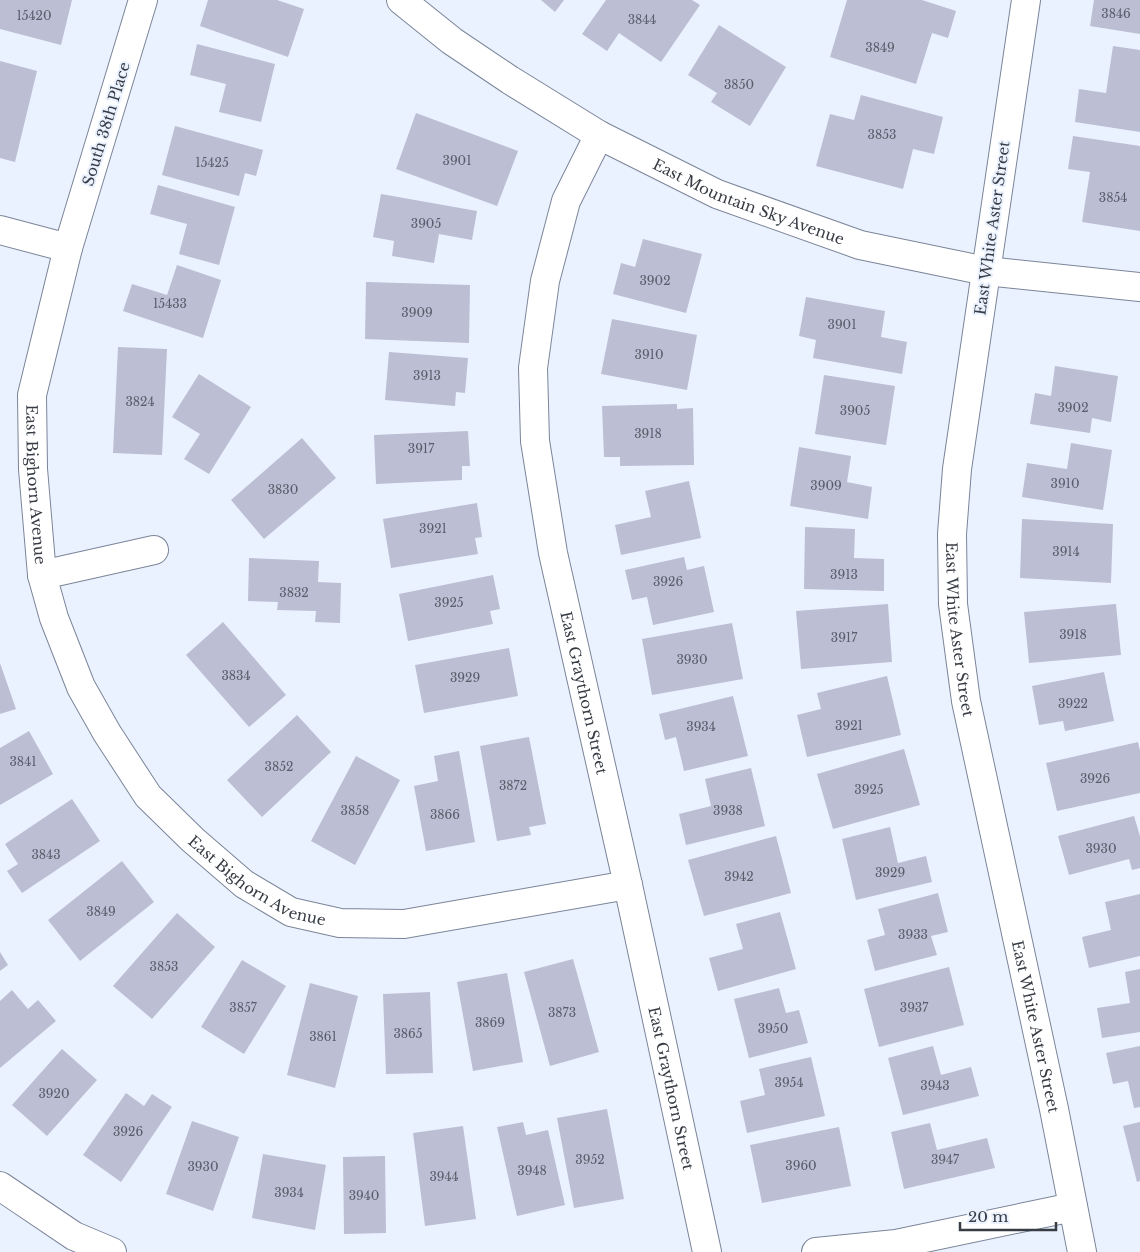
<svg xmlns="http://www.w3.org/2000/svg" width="1140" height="1252" viewBox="0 0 1140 1252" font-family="'Libre Baskerville',serif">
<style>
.building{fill:#bcbed4}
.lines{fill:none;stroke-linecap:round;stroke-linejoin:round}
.street-casing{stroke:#7b8599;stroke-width:30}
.street{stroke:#fff;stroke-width:28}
.labels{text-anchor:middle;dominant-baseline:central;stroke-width:4;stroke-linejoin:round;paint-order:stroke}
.number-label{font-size:12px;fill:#595d69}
.street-label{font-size:15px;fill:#383d45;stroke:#ebf2ff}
</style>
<rect width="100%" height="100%" fill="#ebf2ff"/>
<!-- building -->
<path class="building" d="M0 0H72L61 45 0 29Z
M208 0H277L304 9 288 57 200 26Z
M541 0H564L555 12Z
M606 0H692L700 5 661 62 619 33 607 51 582 34Z
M847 0H922L956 11 948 38 932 33 916 84 830 57Z
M1094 0H1140V34L1090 26Z
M719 25 786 67 750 126 711 102 717 93 688 75Z
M197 44 275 64 261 122 219 112 226 84 190 75Z
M1113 46 1140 50V132L1075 122 1079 89 1106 93Z
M0 61 37 71 15 162 0 158Z
M861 95 943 117 934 154 913 149 903 189 816 166 830 114 854 120Z
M416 113 518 151 497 206 396 169Z
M175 126 263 150 256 176 245 173 239 196 162 175Z
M1073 136 1140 146V231L1082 222 1090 172 1068 169Z
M158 185 235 207 219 265 179 254 187 224 150 214Z
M381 194 477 211 472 240 439 234 434 263 392 256 394 241 373 237Z
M643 239 702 254 686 313 613 294 621 263 635 267Z
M177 265 221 280 203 338 123 311 132 284 167 295Z
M366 282 470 285 469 343 365 339Z
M806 297 885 311 881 337 907 342 902 374 813 358 816 340 799 336Z
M612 319 697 335 687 390 601 374Z
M118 347 167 349 162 455 113 453Z
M389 352 468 358 465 393 456 392 455 406 385 400Z
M1055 366 1118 376 1111 422 1092 418 1090 433 1030 424 1035 393 1051 396Z
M199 374 251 407 209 474 184 459 200 434 172 417Z
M824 375 895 386 886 445 815 434Z
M677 404V409L693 408 694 465 620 466V457H604L602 406Z
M468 431 470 466H462V480L376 484 374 435Z
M302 438 336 478 264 539 231 500Z
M1071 443 1112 450 1103 510 1022 497 1027 463 1067 469Z
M799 447 851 456 847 482 872 487 868 519 790 506Z
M689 481 701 538 621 555 615 525 651 517 645 491Z
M477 503 482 537 475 538 478 554 391 568 383 519Z
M1022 519 1113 524 1111 583 1020 578Z
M805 527 855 529 854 558 884 559V591L804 589Z
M684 557 687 570 704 566 714 612 653 625 647 597 632 600 625 570Z
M249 558 319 561 318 582 341 583 340 623 315 622 316 611 277 610 278 602 248 601Z
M493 575 500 609 490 611 493 624 408 641 399 594Z
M888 604 892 662 801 669 796 611Z
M1116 604 1121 655 1029 663 1024 612Z
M223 622 286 695 249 727 186 655Z
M732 623 743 679 652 695 642 639Z
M509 648 518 696 424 713 415 665Z
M0 663 16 709 0 714Z
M1104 672 1114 721 1065 731 1063 721 1039 725 1032 686Z
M887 676 901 735 807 757 797 715 821 709 817 693Z
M733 696 748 756 684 771 676 737 665 740 659 714Z
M297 715 331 752 262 817 227 780Z
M29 731 53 774 0 805V748Z
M529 737 546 824 529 827 531 835 497 841 480 746Z
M1138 742 1140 751V793L1057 811 1046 763Z
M904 749 920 805 833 829 817 774Z
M459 751 475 842 426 851 414 786 438 781 434 756Z
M356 756 400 780 355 865 311 841Z
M751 768 765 826 686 845 679 814 711 806 705 779Z
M72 799 100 841 22 893 7 871 18 864 5 844Z
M1134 816 1140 836V868L1132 870 1129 859 1069 875 1058 836Z
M890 827 898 863 926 856 932 882 856 900 842 839Z
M776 836 791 893 704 916 688 860Z
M122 861 154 902 80 961 48 920Z
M938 893 948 932 931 936 937 955 875 971 867 940 885 935 878 909Z
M1140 894V956L1089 968 1082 937 1111 930 1105 902Z
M780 912 796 969 718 991 709 958 743 949 736 924Z
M177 913 215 947 152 1019 113 986Z
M0 952 8 965 0 971Z
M573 959 599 1052 550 1066 524 972Z
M242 960 286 986 244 1054 201 1027Z
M949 967 964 1025 879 1047 864 989Z
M1140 969V1032L1102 1038 1097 1008 1130 1003 1125 972Z
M507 973 523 1062 473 1071 457 982Z
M310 983 358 996 335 1088 287 1075Z
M779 988 786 1013 799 1010 808 1043 749 1058 734 999Z
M12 990 28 1009 38 1000 56 1021 0 1068V1001Z
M430 992 433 1073 386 1074 383 994Z
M933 1046 941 1075 971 1067 979 1096 903 1115 888 1058Z
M1140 1046V1107L1134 1108 1128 1081 1113 1084 1106 1053Z
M62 1049 97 1080 47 1136 12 1105Z
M811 1057 825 1116 747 1133 740 1101 765 1095 759 1069Z
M126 1093 144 1106 152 1094 172 1107 121 1182 83 1155Z
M607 1109 624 1199 574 1208 557 1118Z
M192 1121 239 1137 213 1211 166 1194Z
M523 1122 526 1135 548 1130 565 1205 517 1216 497 1127Z
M1140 1122V1181L1137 1182 1123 1126Z
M930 1123 937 1150 987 1138 995 1168 904 1189 891 1132Z
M463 1126 476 1219 425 1226 413 1133Z
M839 1127 851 1186 762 1203 750 1145Z
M263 1154 326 1165 315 1230 252 1218Z
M385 1156 386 1233 344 1234 343 1157Z"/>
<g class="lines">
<!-- street casing -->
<g class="street-casing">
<g id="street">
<path id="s1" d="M143 0 68 248 32 395 33 469 42 575 54 618 81 687 107 733 148 796 193 840 244 884 291 912 340 923 404 924 628 885"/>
<path id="s2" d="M401 0 452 41 510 80 599 135 717 194 860 245 986 271 1140 287"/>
<path id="s3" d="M1026 0 957 469 952 534 953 604 966 701 1054 1109 1082 1252"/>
<path id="s4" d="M599 135 566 201 545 281 533 368 535 441 553 553 628 885 707 1252"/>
<path d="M0 230 68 248"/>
<path d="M42 575 154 550"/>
<path d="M0 1186 74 1236 112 1252"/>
<path d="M816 1252 896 1244 1073 1207"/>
</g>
</g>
<!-- street -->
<use href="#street" class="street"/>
</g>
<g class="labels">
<!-- number labels -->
<g class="number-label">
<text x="1116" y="13">3846</text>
<text x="34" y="15">15420</text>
<text x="642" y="19">3844</text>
<text x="880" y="47">3849</text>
<text x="739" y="84">3850</text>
<text x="882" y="134">3853</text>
<text x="457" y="160">3901</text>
<text x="212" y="162">15425</text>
<text x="1113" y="197">3854</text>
<text x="426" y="223">3905</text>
<text x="655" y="280">3902</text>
<text x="170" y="303">15433</text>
<text x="417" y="312">3909</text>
<text x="842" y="324">3901</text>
<text x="649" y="354">3910</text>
<text x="427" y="375">3913</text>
<text x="140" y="401">3824</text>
<text x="1073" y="407">3902</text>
<text x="855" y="410">3905</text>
<text x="648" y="433">3918</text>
<text x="421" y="448">3917</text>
<text x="1065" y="483">3910</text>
<text x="826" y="485">3909</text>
<text x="283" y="489">3830</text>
<text x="433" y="528">3921</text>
<text x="1066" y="551">3914</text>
<text x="844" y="574">3913</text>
<text x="668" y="581">3926</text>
<text x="294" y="592">3832</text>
<text x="449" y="602">3925</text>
<text x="1073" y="634">3918</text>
<text x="844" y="637">3917</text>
<text x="692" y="659">3930</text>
<text x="236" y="675">3834</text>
<text x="465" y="677">3929</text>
<text x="1073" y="703">3922</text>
<text x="849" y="725">3921</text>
<text x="701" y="726">3934</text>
<text x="23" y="761">3841</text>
<text x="279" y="766">3852</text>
<text x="1095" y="778">3926</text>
<text x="513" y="785">3872</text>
<text x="869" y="789">3925</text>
<text x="355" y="810">3858</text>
<text x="728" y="810">3938</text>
<text x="445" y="814">3866</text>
<text x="1101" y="848">3930</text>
<text x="46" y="854">3843</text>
<text x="890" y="872">3929</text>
<text x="739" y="876">3942</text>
<text x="101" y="911">3849</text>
<text x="913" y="934">3933</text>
<text x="164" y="966">3853</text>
<text x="243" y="1007">3857</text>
<text x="914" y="1007">3937</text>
<text x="562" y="1012">3873</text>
<text x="490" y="1022">3869</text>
<text x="773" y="1028">3950</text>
<text x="408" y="1033">3865</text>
<text x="323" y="1036">3861</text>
<text x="789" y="1082">3954</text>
<text x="935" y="1085">3943</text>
<text x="54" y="1093">3920</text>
<text x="128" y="1131">3926</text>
<text x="590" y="1159">3952</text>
<text x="945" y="1159">3947</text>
<text x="801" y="1165">3960</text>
<text x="203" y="1166">3930</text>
<text x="532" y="1170">3948</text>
<text x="444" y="1176">3944</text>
<text x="289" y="1192">3934</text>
<text x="364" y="1195">3940</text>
</g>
<!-- street labels -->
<g class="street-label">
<text transform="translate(106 124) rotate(-73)">South 38th Place</text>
<text stroke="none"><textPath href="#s2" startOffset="404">East Mountain Sky Avenue</textPath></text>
<text transform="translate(992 228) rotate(-82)">East White Aster Street</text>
<text stroke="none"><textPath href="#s1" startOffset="500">East Bighorn Avenue</textPath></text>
<text stroke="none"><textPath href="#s3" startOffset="635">East White Aster Street</textPath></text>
<text stroke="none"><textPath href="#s4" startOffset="574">East Graythorn Street</textPath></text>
<text stroke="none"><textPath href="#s1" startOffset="978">East Bighorn Avenue</textPath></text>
<text stroke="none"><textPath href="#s3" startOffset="1040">East White Aster Street</textPath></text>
<text stroke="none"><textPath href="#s4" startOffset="979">East Graythorn Street</textPath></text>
</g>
</g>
<!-- scale -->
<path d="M960 1222v8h96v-8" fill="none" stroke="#383d45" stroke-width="2.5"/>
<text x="968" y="1222" font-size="15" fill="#383d45" stroke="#ebf2ff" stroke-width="4" paint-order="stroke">20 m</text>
</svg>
